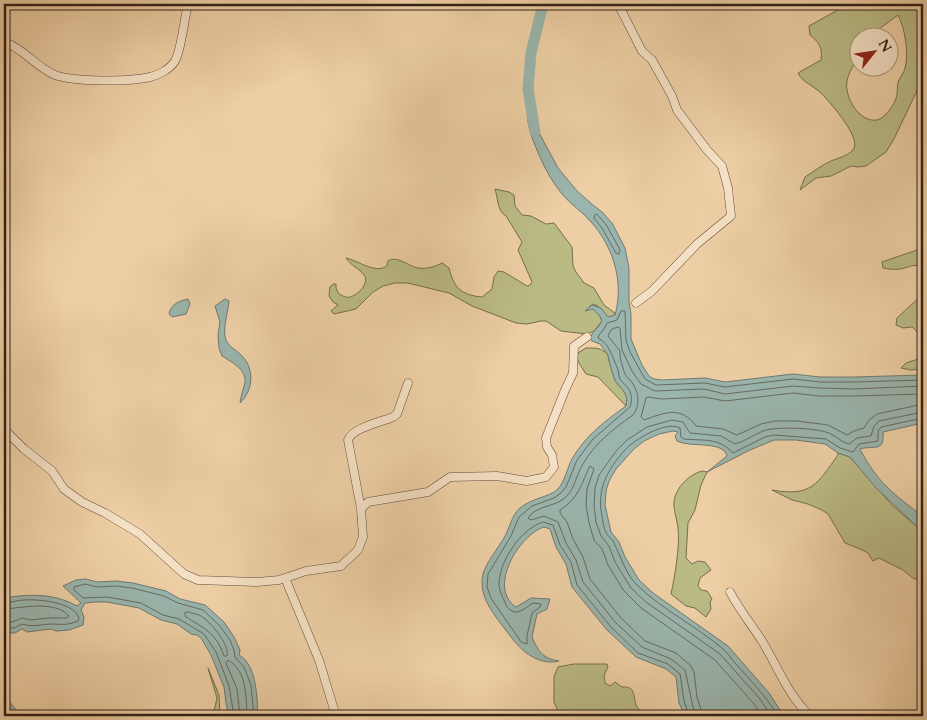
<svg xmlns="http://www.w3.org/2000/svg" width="927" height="720" viewBox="0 0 927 720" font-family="Cardo,serif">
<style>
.green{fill:#baba85;stroke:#766d4f;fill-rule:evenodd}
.water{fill:#9ab5ad;stroke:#707972}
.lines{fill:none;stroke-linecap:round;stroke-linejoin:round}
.shore{stroke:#666a63;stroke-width:1}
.river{stroke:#9ab5ad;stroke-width:11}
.minor-casing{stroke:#614c3c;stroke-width:9}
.minor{stroke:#f4e0c4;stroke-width:8}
</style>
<rect width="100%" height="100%" fill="#eecfa5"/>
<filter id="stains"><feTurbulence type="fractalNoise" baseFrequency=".004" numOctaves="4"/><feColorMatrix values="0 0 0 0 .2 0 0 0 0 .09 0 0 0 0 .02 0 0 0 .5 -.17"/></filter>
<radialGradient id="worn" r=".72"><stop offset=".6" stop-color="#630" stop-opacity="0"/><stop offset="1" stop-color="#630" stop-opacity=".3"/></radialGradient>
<!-- green -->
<path class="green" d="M845 4H923V78L894 139 886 152 866 166 858 167 851 166 831 176 816 178 800 190 805 177C813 172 822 165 831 161 838 158 847 156 852 151 865 141 829 101 821 93 814 86 802 82 798 73L821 60C823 48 819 42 810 35L809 26 836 11ZM898 15C905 27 909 55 905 68 904 73 900 77 898 82 897 88 898 95 895 101 892 107 884 119 877 120 859 123 844 96 847 81 849 72 853 65 859 58L860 38 872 37 875 32Z
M495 189 509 192 514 195 515 206 522 215 531 216 546 224 554 223 572 247 573 266 576 272 584 283 594 288 604 305 615 313 614 317 606 319 598 306 593 304 589 307C597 309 599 315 602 321L594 331 587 334 561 331 546 321H541L527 324 516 323 472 306 449 293 408 283H395L383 286 373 292 356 309 334 314 331 311 338 305 333 302 329 296 330 287 333 284H336V288L339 294C343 296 346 298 350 297 358 295 370 283 364 275 360 269 350 265 346 258 359 261 375 274 387 266L388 261C397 255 408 266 418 268 427 269 435 267 442 263L449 268C454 288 461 295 482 297L492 289 494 277 498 271 504 272 527 286 530 285 532 282 518 250 522 242 506 216C497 211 498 198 495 189Z
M923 248V268C914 262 909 268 900 269 894 270 888 269 883 268L882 262Z
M923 294V369L911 370 901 368 906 363 918 359C924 348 923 335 912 327L903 328 896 325 897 318Z
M586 348C595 348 601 347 608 355 608 358 614 379 616 382 622 390 629 393 626 406L598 377 586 374 579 363 577 358 578 353Z
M838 453 850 457 892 505 923 532V577L914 579 903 570 879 558 873 561 868 553 860 549 845 543 828 514 822 510 808 504 792 500 772 490C812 497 817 484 838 455Z
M702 471 707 472 701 485 695 510 688 523 686 558 692 564 698 561 705 562 711 570 700 578 698 586 701 590 707 591 712 599 710 602 711 609 706 617 695 608 686 606 671 594C675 575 680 547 678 528 677 519 673 509 674 501 676 487 690 474 702 471Z
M574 664H607L608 667 604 675 605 683 610 686 615 682 622 687C636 686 633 696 636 705 638 708 641 712 642 716H560L554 702V677L558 667Z
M208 668 219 695 220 716H213L217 698Z"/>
<!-- water -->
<path class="water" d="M528 106 537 129 558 168 577 191 593 205 602 212 612 223 625 248 629 268V301L631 315V339L642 365 649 376 654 379 662 380 705 378 725 382 793 374 820 377H854L923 375V423L883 432C885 453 873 445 860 449 877 482 894 495 923 516V532L876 488 850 457 838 453 825 444 796 440H774L750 450 707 472 727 456C723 440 690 448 677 441L675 436 678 432 673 431 659 434 644 441 634 449 616 469 609 481 606 491 605 505 611 532 619 542 625 557 639 580 653 593 728 646 769 693 784 716H685L679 703 676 677 666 669 636 657 607 630 572 587 566 564 556 547 550 529 544 527C519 535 487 588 516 607L531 598 550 599 547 609 537 614 532 637C538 651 543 659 559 661 540 666 522 652 511 637 498 619 477 598 483 574 486 563 498 548 504 538 510 528 511 516 520 508 532 498 549 497 557 490 565 482 567 468 572 459 585 436 605 421 626 406 629 393 622 390 616 382 614 379 608 358 608 355L600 344 592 341 590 339C592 331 599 328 602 321L600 316 593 309 585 311 592 305 601 308 608 317 615 315C624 283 614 248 592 223 583 212 571 205 562 194 549 178 540 159 533 140 529 128 526 119 528 106Z
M188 299 190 304 186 314 172 317 169 314C171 304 179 301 188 299Z
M225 299 229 301C228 313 222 329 226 340 229 347 235 349 240 354 255 367 254 390 240 403 241 396 243 390 245 383 247 369 231 362 222 356L219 348 218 335 220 322 215 306Z
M86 579 97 582 116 581 133 583 166 591 180 599 205 605 224 622 234 637 240 650 239 655C257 665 257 698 258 716H229L226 703 224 687 211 655 201 638 197 635 191 634 177 624 161 620 139 608 107 602H95L85 603 81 610 84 617 83 625 69 630 56 631 51 629 27 632 22 629 15 633H4V598C28 594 54 593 77 606L81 603 63 586 76 580Z
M4 695 21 716H4Z"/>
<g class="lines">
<!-- shore -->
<path class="shore" d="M597 214 607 226 620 250 619 254 616 253 602 228 594 218 595 215Z
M923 394 854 396H819L793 393 725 401 704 397 662 399 648 397 646 398 641 417 644 420C664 413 681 405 696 426L723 429 737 435 761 424 775 421H797L828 425 847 435 854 431 864 428 869 420 877 414 923 404
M4 603C10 603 17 600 24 600 38 599 74 602 79 618L78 621C66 626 61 624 50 624 39 625 32 627 22 624L14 628H4
M4 609C22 608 55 600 69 616L67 618H49L30 620 22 618 12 622 4 621
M188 612C192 613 196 614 199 615 210 620 230 645 227 656H224C216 632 204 629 185 616V613Z
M234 716 229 686 216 652 204 634 179 619 163 615 141 603 107 597 83 598 74 590V587L85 584 97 587 116 586 132 588 164 596 178 603 203 610 220 626 230 640 234 650 235 657 244 667 251 685 254 716
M240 716 237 689 226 663 228 660C247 671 246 696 247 716
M689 716 684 701 680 674 668 664 638 653 611 627 577 585 571 562 560 545 553 525 543 522C521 529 500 560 499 583 499 590 502 596 505 602 506 607 511 612 516 612 522 612 528 606 533 603L541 604 540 607 532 613 527 636V644L521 642 491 598 487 587 488 574 511 536 519 517 532 506 554 498 561 493 566 487 577 460 593 439 630 407C631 404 632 400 631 395 630 388 624 385 620 379 618 375 619 371 617 367 612 357 610 344 598 338L599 335 604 329 607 323 617 320 621 311H625L626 340 630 352 645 379 656 385 705 383 725 387 793 379 820 382H854L923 380
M695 716 685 670 671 659 642 647 616 623 583 582 576 560 566 543 558 522 544 516 531 520 528 518C535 506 554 507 565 498 575 489 576 475 583 464 595 443 613 429 633 415 640 406 639 393 633 384 631 380 627 378 625 374 623 369 619 356 620 351L608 336 611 330 617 327 620 328 622 350 632 371 641 384 655 391 704 389 725 394 793 386 820 388 854 389 923 386
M703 716 697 697 694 672 691 666 676 653 645 641 621 618 590 579 583 557 573 539 567 522 560 513V510C579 498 581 484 590 466L594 469 587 489 586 505 589 523 594 540 602 549 608 565 624 591 641 608 715 660 754 704 762 716
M771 716 760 699 720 654 646 602 631 588 615 562 609 546 601 536 596 522 594 505 595 488 599 475 617 450 627 440 647 427 672 420 683 422 690 433 721 436 735 444C745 441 754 435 763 431 776 426 816 428 829 433 836 436 841 442 849 444L857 438 871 436 874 426 879 421 923 412
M778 716C766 696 751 681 735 663 731 659 728 653 723 649 696 626 663 610 638 586 626 575 621 557 614 543 613 539 609 538 607 534 604 530 603 522 602 516 596 488 609 466 629 446 640 437 666 421 680 428L681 437 684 439C704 441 718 437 733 453L765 437 774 435 826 439 840 448 853 452 859 444 878 441V431L881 427 923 418"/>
<!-- river -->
<path class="river" d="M535 132 528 89 531 53 543 4"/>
<!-- minor casing -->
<g class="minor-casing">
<path id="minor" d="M618 4 642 51 652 60 672 96 677 110 707 150 722 166 728 188 731 216 697 244 652 291 636 303
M4 42C23 48 36 67 55 75 75 82 129 82 150 77 159 75 170 69 175 61 181 51 184 21 187 9L192 4
M4 429 24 449 52 471 64 489 82 502 105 513 140 534 184 574 198 580 257 582 279 580 306 571 341 566 358 550 363 537 361 509 348 440C352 428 381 422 393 417L397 414 408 383
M361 509 368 502 428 492 450 477 497 476 527 481 546 477 554 467 552 455 547 447 546 438 565 390 573 373 574 346 587 337
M285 578 319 660 336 716
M730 592C739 609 751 624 762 641 778 667 787 694 810 716"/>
</g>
<!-- minor -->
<use href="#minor" class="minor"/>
</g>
<!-- margin -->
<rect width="927" height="720" fill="none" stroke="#eecfa5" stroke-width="20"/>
<rect x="5" y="5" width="917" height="710" fill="none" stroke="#322019" stroke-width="2.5"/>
<rect x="10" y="10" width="907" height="700" fill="none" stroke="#322019"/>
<!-- north arrow -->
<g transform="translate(874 52) rotate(60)"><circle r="24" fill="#f4e0c4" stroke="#a69380"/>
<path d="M0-4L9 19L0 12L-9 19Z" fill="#8f2418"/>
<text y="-8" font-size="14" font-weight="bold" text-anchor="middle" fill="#322019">N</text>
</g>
<rect width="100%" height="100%" filter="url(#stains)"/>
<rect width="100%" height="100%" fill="url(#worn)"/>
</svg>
